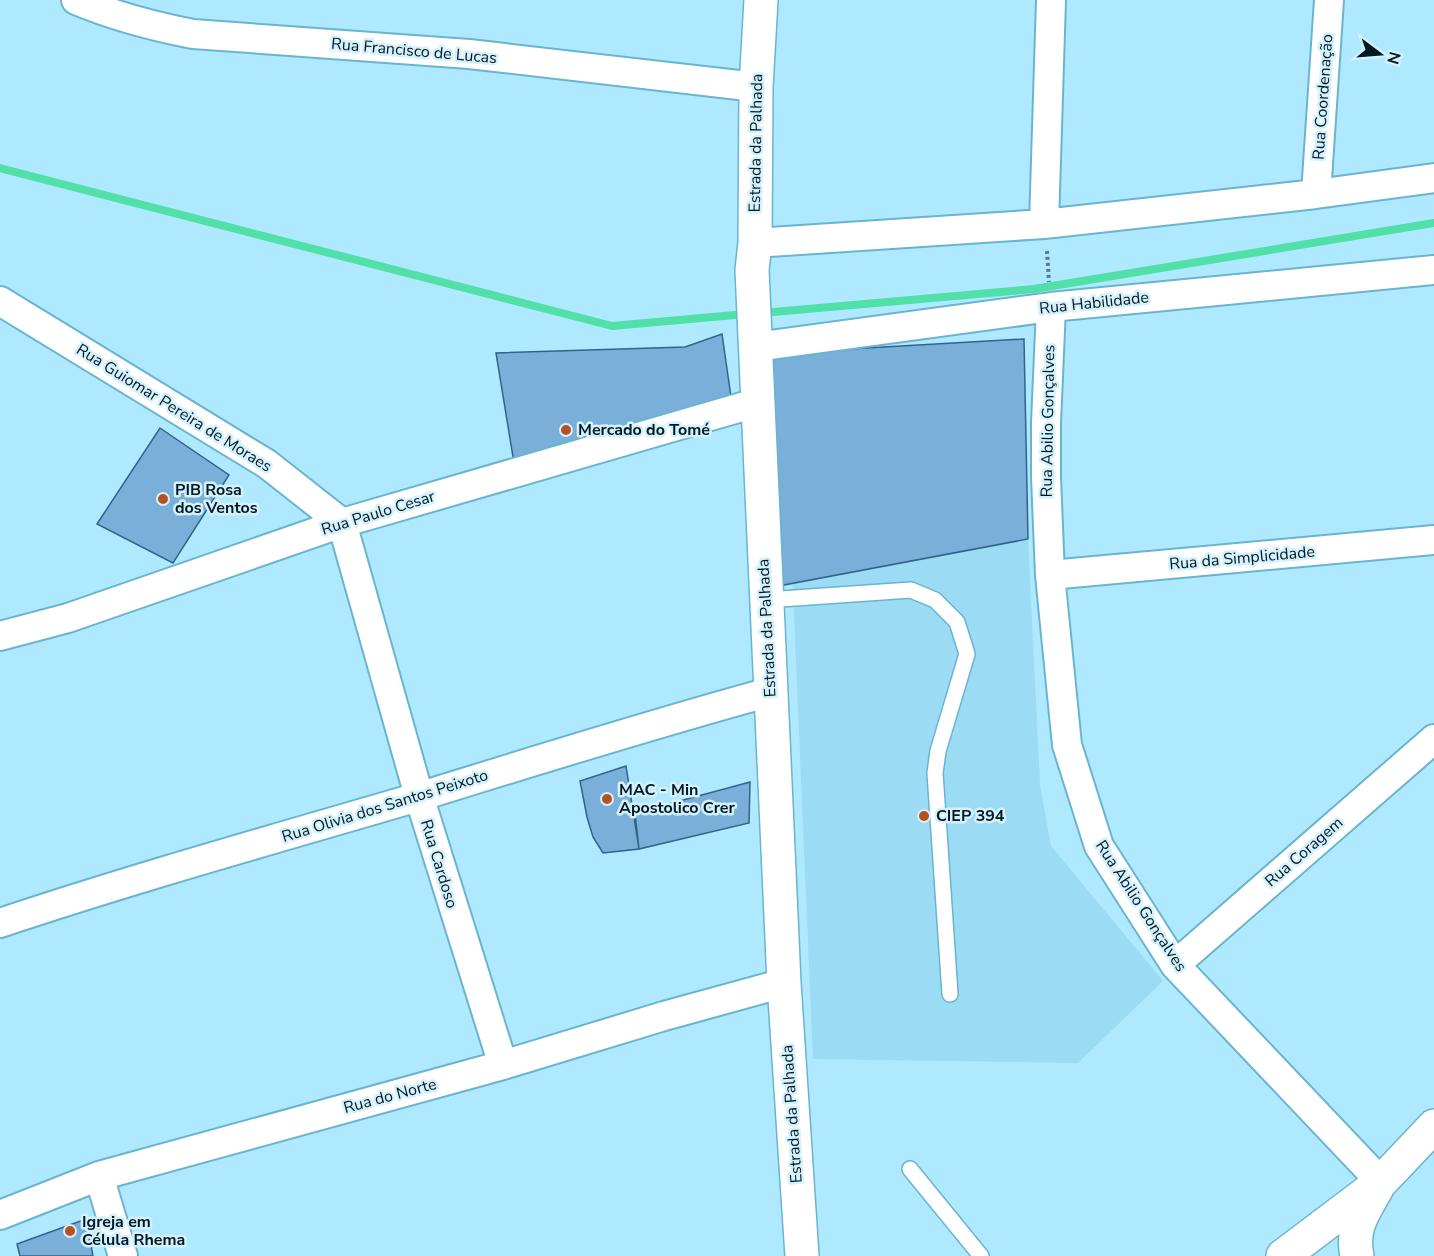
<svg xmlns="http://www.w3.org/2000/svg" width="1434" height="1256" viewBox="0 0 1434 1256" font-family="'Nunito Sans',sans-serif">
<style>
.built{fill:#9bdbf3}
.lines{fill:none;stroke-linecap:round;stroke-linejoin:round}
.stream{stroke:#51e0a7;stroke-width:8}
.building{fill:#7aafd9;stroke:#30648a;stroke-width:1.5}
.lane-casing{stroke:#6ab4cf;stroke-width:18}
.street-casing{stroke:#6ab4cf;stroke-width:32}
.secondary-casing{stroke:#6ab4cf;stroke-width:36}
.path{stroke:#537c8c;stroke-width:4;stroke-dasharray:3 3;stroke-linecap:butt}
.lane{stroke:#fff;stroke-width:15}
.street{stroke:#fff;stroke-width:28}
.secondary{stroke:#fff;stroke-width:33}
.poi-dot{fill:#b65122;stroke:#d5f1fc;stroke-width:2}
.labels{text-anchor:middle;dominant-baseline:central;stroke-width:5;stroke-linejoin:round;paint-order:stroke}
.street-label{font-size:16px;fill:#001a24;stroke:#d5f1fc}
.poi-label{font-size:16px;font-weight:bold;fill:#001a24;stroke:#d5f1fc;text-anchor:start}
</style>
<rect width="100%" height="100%" fill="#aee9ff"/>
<!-- built -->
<path class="built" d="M1028 539 1040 785 1051 846 1163 981 1078 1063 813 1059 792 569Z"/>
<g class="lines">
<!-- stream -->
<path class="stream" d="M0 168 612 326 746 314
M761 313 1034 289 1434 223"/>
</g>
<!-- building -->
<path class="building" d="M722 334 731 397 514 463 496 353 685 347Z
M1024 339 1028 539 773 587 760 354Z
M160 428 229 475 173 563 97 524Z
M626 766 639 849 603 853 593 837 587 817 580 781Z
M750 782 749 823 639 849 635 813Z
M86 1219 93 1256H20L17 1244Z"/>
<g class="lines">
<!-- lane casing -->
<g class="lane-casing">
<path id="lane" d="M766 600 911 590 935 600 957 622 967 654 938 751 935 773 950 994
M910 1169 981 1256"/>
</g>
<!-- street casing -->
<g class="street-casing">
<path id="street" d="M76 0C114 16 152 26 193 34L469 54 756 87
M1316 194 1329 0
M1044 224 1051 0
M755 243 1044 224 1316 194 1434 178
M0 301 267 464 342 523 419 796 503 1065
M1051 307 1046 423V477L1050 575 1067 745 1099 846 1175 965 1381 1182
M756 347 1051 307 1434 270
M1050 575 1434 540
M0 636 68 618 342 523 759 402
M0 923C138 877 278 838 418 797 535 761 652 724 770 692
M1175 965 1434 739
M99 1176 123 1256
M0 1215 99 1176 503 1065 664 1016 784 983"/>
</g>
<!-- secondary casing -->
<g class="secondary-casing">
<path id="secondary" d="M761 0 756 87 755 243 752 270 784 983 802 1256
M1283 1256 1381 1182 1434 1126
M1357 1256C1351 1228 1364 1211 1377 1188"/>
</g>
<!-- path -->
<path class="path" d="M1047 251 1049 282"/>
<!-- lane -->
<use href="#lane" class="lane"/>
<!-- street -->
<use href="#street" class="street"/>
<!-- secondary -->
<use href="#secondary" class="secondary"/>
</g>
<!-- markers -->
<g class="poi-dot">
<circle cx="566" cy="430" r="6"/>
<circle cx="163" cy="499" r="6"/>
<circle cx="607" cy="799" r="6"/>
<circle cx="924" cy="816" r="6"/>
<circle cx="70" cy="1231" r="6"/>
</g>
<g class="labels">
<!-- street labels -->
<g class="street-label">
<text transform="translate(414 51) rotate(5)">Rua Francisco de Lucas</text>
<text transform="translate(1323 97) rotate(-86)">Rua Coordenação</text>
<text transform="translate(756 143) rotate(-89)">Estrada da Palhada</text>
<text transform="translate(1094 303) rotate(-6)">Rua Habilidade</text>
<text transform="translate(174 408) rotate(32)">Rua Guiomar Pereira de Moraes</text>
<text transform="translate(1048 421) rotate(-89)">Rua Abilio Gonçalves</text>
<text transform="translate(378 513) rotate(-17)">Rua Paulo Cesar</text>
<text transform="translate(1242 558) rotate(-5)">Rua da Simplicidade</text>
<text transform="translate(767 628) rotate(-93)">Estrada da Palhada</text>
<text transform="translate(385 806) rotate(-17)">Rua Olivia dos Santos Peixoto</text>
<text transform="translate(1304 852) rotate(-41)">Rua Coragem</text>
<text transform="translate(439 864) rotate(73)">Rua Cardoso</text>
<text transform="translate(1141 906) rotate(57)">Rua Abilio Gonçalves</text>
<text transform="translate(390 1096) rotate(-15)">Rua do Norte</text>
<text transform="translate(792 1114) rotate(-94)">Estrada da Palhada</text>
</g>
<!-- poi labels -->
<g class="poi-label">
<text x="578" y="430">Mercado do Tomé</text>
<text x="175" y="490">PIB Rosa<tspan x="175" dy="18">dos Ventos</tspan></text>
<text x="619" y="790">MAC - Min<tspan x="619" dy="18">Apostolico Crer</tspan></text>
<text x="936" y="816">CIEP 394</text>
<text x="82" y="1222">Igreja em<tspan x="82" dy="18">Célula Rhema</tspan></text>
</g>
</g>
<!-- north arrow -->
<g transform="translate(1380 54) rotate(106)" stroke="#d5f1fc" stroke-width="4.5" paint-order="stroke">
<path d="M0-4.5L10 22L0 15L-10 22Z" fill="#001a24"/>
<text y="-9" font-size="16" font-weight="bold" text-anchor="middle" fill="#001a24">N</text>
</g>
</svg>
